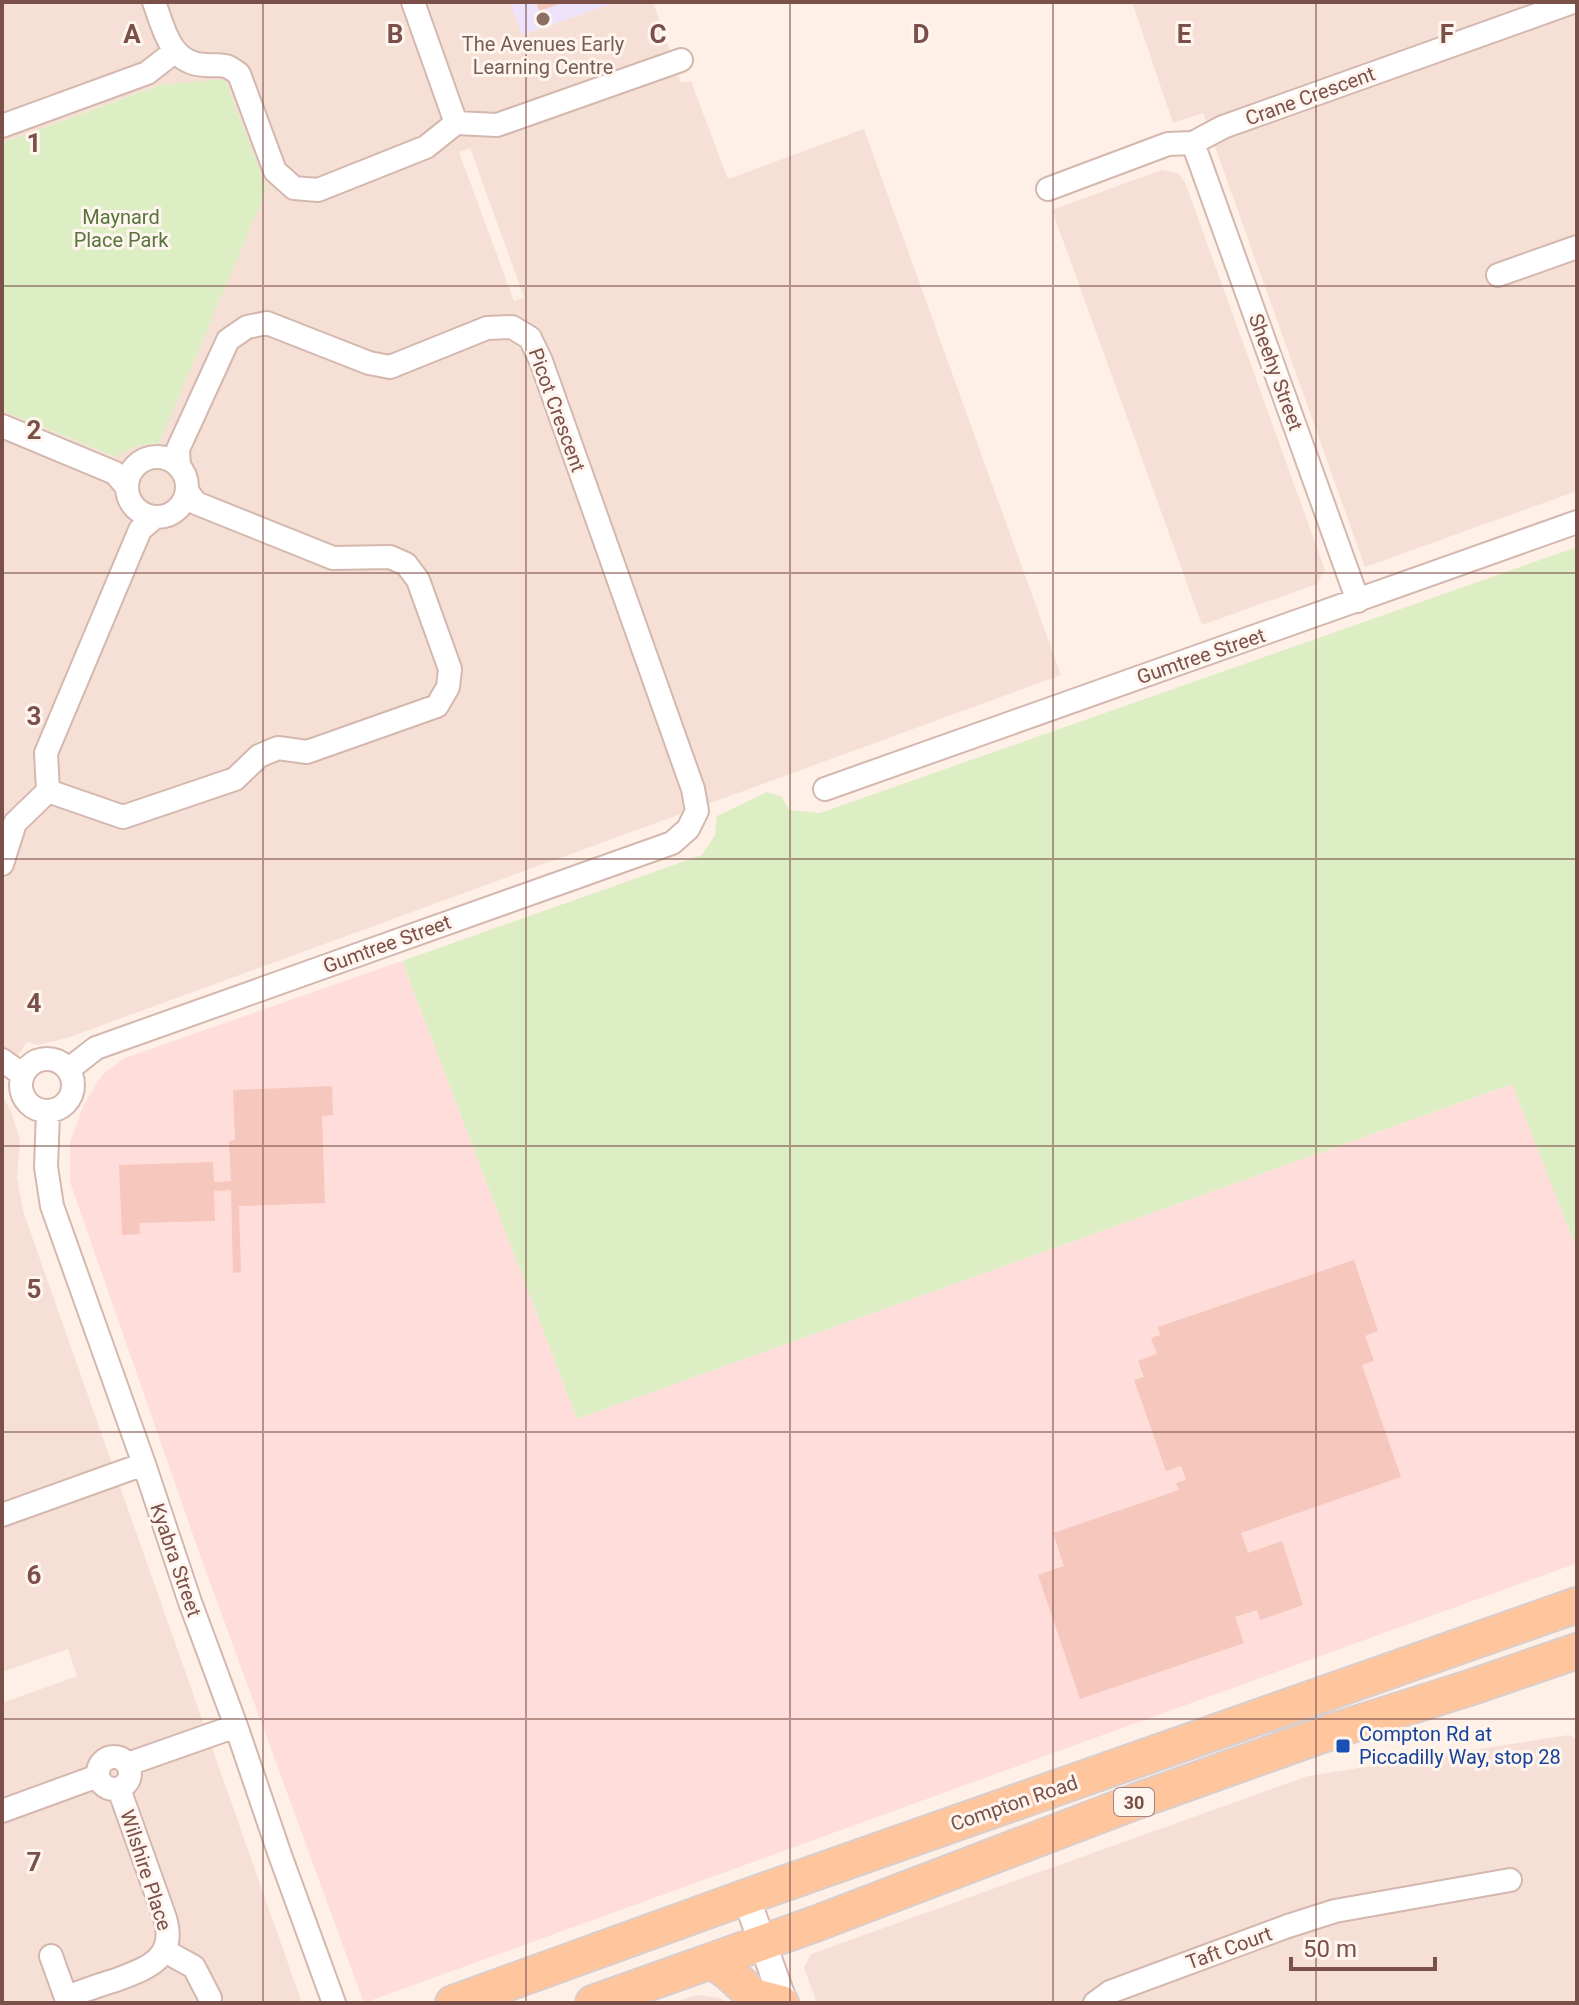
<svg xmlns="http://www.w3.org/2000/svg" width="1579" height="2005" viewBox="0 0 1579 2005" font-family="Roboto,sans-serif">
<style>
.residential{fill:#f6e0d5;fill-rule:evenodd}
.commercial{fill:#ffddda}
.education{fill:#ede3fb}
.green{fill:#ddeec4}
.building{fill:#f6c7bc}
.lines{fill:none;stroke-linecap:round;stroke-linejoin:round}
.minor-casing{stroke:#d4b7ae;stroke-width:26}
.tertiary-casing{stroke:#d4b7ae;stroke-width:30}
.primary-casing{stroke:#dacecc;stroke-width:38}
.minor{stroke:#fff;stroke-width:22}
.tertiary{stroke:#fff;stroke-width:26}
.primary{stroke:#ffc69d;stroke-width:34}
.grid{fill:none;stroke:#7b5048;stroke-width:2;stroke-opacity:0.55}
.education-dot{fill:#8d6e63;stroke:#fff5ef;stroke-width:3}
.transit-dot{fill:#1a4fb4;stroke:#fff5ef;stroke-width:3}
.labels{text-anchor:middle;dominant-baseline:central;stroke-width:6;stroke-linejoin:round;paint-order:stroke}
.shield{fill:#fff5ef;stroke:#a3827a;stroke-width:2}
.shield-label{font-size:18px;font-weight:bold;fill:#7b5048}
.education-label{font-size:20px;fill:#785e54;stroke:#fff5ef}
.street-label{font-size:20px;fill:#7b5048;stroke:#fff5ef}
.park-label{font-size:20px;fill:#57753a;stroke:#fff5ef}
.transit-label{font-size:20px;fill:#164399;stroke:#fff5ef;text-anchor:start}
.grid-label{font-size:26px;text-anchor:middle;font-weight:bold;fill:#7b5048;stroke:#fff5ef;stroke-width:6;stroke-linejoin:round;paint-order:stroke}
</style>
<rect width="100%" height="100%" fill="#fef0e7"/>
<!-- residential -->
<path class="residential" d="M2 2H510L523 35 616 2H653L681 83 691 81 728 179 864 129 1061 675 67 1038 38 1045 27 1042 2 1080V411L115 457 135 446 159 443V85L2 143ZM470 148 524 297 514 301 459 152Z
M1132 2H1577V491L1365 567 1203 113 1173 123Z
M1161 170 1178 173 1185 182 1325 570 1317 584 1202 625 1052 210Z
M2 1094 12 1114 20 1140 17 1177 23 1211 302 2003H2V1703L77 1676 68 1649 2 1672Z
M1569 1735 1577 1740V2003H817L804 1968 811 1954 1308 1776Z
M697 1995 719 1998 729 2003H672Z"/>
<!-- commercial -->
<path class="commercial" d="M402 961 577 1419 1513 1084 1577 1250V1563L364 2003 200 1555 70 1182V1142L84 1104 102 1075 125 1058Z"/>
<!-- education -->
<path class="education" d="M510 2H616L522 35Z"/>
<!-- green -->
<path class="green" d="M225 79 267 189 159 443 135 446 116 457 2 411V143L160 85Z
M1577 547V1250L1512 1084 577 1419 402 961 702 855 715 835 717 816 767 792 782 797 789 810 820 813Z"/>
<!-- building -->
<path class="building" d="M536 2H565L539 11Z
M332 1086 333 1115 322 1116 325 1203 239 1206 241 1272 233 1273 231 1190 214 1191 215 1221 139 1223 140 1234 122 1235 119 1165 213 1162 214 1182 231 1181 229 1141 235 1140 233 1090Z
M1354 1260 1378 1331 1365 1336 1374 1361 1362 1365 1401 1477 1241 1533 1248 1553 1282 1541 1303 1605 1260 1620 1257 1610 1235 1617 1244 1643 1080 1699 1038 1575 1064 1566 1053 1533 1179 1490 1176 1483 1186 1480 1181 1466 1166 1471 1134 1380 1144 1377 1138 1361 1157 1354 1151 1338 1160 1335 1158 1327Z"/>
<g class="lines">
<!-- minor casing -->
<g class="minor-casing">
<path id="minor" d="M154 2C164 29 170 64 205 65 224 66 223 62 239 74L275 171 294 188 318 190 426 147 456 123 497 125 681 60
M413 2 456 123
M2 126 147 73 174 52
M1193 143 1358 601
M1048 189 1168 144 1193 143 1223 127 1573 2
M1498 275 1577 247
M2 426 115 473 127 487
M127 487a30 30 0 1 1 60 0a30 30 0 1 1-60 0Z
M825 789 1577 522
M48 791 123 817 235 779 259 756 278 748 307 752 437 706 448 687 450 669 418 580 406 564 390 557 333 558 196 503 187 491
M2 864 15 823 48 791 46 753 140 530 155 517
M21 1085a26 26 0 1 1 52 0a26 26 0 1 1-52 0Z
M2 1060 23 1075
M69 1069 96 1048 672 843 688 829 697 811 693 789 541 361 530 338 512 327 487 328 390 367 369 363 267 323 247 327 228 340 178 449 179 467
M48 1112 46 1167 52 1206 144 1464 190 1602 236 1726 280 1855 334 2003
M2 1515 144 1464
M98 1773a16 16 0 1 1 32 0a16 16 0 1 1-32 0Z
M128 1764 236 1726
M2 1811 98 1776
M165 1951 194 1967 210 1998
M51 1956 68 2003
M66 1997C83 1991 99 1985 116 1980 147 1968 177 1959 165 1918L119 1789
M1095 2003 1110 1992 1288 1926 1335 1911 1510 1880"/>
</g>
<!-- tertiary casing -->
<g class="tertiary-casing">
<path id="tertiary" d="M746 1897 784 2003"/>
</g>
<!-- primary casing -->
<g class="primary-casing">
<path id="primary" d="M712 1961 728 1972 754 1996 781 2003
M453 2003 746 1897 1577 1605
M593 2003 815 1924 1137 1801 1336 1730 1469 1688 1577 1651"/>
</g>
<!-- minor -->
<use href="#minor" class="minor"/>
<!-- tertiary -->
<use href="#tertiary" class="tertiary"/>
<!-- primary -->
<use href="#primary" class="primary"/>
</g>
<!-- grid -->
<path class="grid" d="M263 2V2003M526 2V2003M790 2V2003M1053 2V2003M1316 2V2003M2 286H1577M2 573H1577M2 859H1577M2 1146H1577M2 1432H1577M2 1719H1577"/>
<!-- markers -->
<circle class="education-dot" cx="543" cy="19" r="8"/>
<rect class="transit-dot" x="1335" y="1738" width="16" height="16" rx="4"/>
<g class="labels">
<!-- shield labels -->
<rect class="shield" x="1114" y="1788" width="40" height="28" rx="6"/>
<g class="shield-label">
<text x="1134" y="1802">30</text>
</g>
<!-- education labels -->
<g class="education-label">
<text x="543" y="44">The Avenues Early<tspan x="543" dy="23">Learning Centre</tspan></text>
</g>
<!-- street labels -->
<g class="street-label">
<text transform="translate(1310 96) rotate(-20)">Crane Crescent</text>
<text transform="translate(1276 372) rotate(70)">Sheehy Street</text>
<text transform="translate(557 410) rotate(70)">Picot Crescent</text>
<text transform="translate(1201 656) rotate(-19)">Gumtree Street</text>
<text transform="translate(387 944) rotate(-20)">Gumtree Street</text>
<text transform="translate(176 1560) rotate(71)">Kyabra Street</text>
<text transform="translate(1014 1803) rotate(-19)">Compton Road</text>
<text transform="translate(146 1870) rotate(72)">Wilshire Place</text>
<text transform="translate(1229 1948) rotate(-20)">Taft Court</text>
</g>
<!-- park labels -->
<g class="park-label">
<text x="121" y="217">Maynard<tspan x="121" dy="23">Place Park</tspan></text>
</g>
<!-- transit labels -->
<g class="transit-label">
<text x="1359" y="1734">Compton Rd at<tspan x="1359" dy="23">Piccadilly Way, stop 28</tspan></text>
</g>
</g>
<g class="grid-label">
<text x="132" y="43">A</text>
<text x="395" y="43">B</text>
<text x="658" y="43">C</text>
<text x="921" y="43">D</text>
<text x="1184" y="43">E</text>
<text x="1447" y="43">F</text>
<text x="34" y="152">1</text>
<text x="34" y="439">2</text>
<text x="34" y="725">3</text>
<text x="34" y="1012">4</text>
<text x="34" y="1298">5</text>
<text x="34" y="1584">6</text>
<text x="34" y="1871">7</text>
</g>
<!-- border -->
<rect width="1579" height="2005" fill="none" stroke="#7b5048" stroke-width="8"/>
<!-- scale -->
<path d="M1291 1957v12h144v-12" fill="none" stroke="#7b5048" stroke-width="4"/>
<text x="1303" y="1957" font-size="24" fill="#7b5048" stroke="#fff5ef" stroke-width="6" paint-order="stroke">50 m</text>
</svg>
